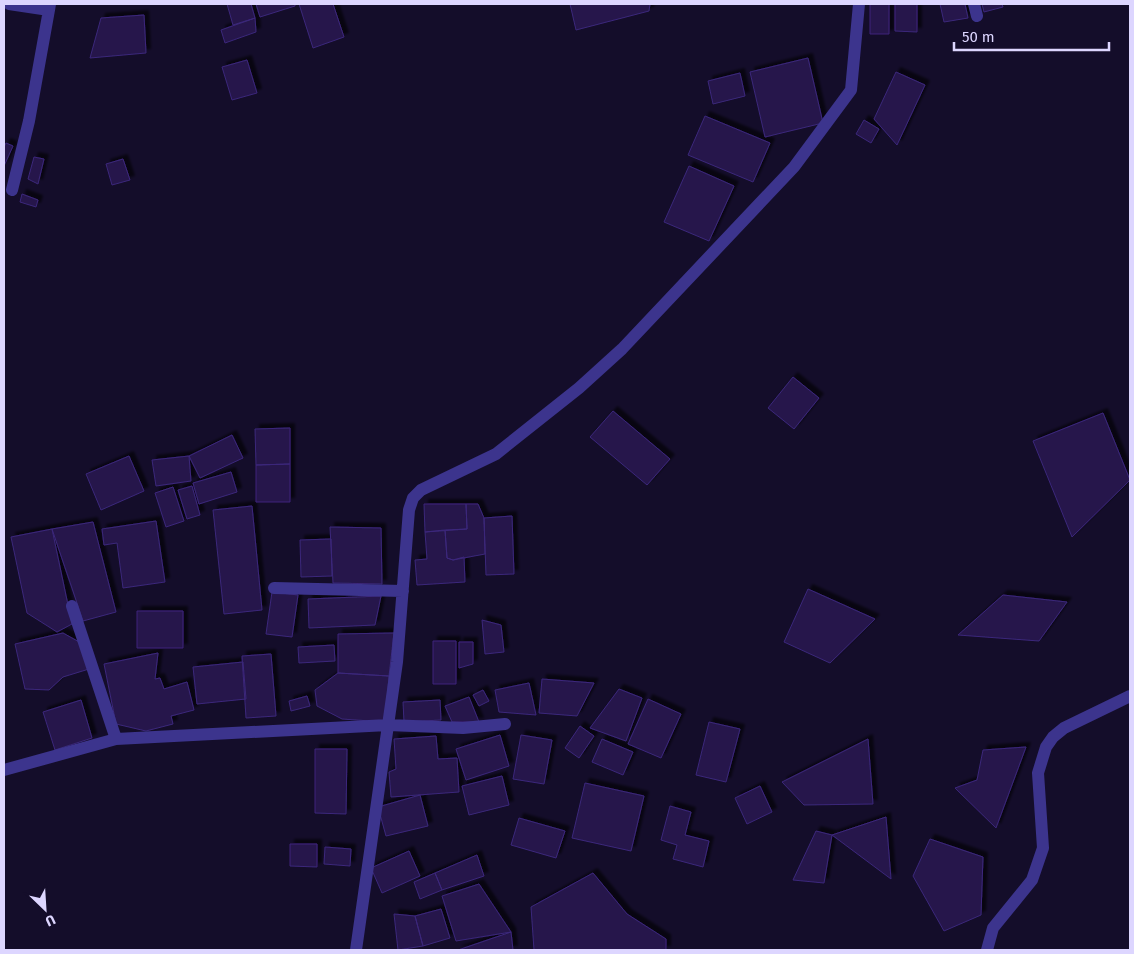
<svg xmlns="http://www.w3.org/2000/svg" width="1134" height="954" viewBox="0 0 1134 954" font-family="'Fira Sans',sans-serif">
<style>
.building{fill:#25184c;stroke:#3c277b;filter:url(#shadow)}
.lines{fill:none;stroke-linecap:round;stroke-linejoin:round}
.street{stroke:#3c348d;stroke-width:12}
</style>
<defs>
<filter id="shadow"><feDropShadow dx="4.5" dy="-4.5" stdDeviation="1" flood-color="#0009"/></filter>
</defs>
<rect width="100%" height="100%" fill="#140d2a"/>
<!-- building -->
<path class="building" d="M227 4H251L255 18 233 25Z
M256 4H295V6L260 17Z
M299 4H333L344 37 313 48Z
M570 4H650L649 11 576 30Z
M870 4H889V34H870Z
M895 4H917V32L895 31Z
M940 4H965L968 18 944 22Z
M982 4H1002L1003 7 984 12Z
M144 15 146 53 90 58 101 18Z
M255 18 256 32 225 43 221 30Z
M808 58 823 123 765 137 750 72Z
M247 60 257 93 232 100 222 67Z
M896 72 925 85 897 145 874 119Z
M740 73 745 96 713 104 708 81Z
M705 116 770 143 753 182 688 155Z
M864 120 879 129 871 143 856 134Z
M6 143 13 146 4 166V147Z
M34 157 44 159 38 184 28 179Z
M123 159 130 180 112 185 106 164Z
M689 166 734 186 709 241 664 222Z
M22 194 38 200 36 207 20 202Z
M793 377 819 398 794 429 768 408Z
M613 411 670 459 647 485 590 437Z
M1103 413 1130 480 1072 537 1033 441Z
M290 428V464L256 465 255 429Z
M232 435 243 458 200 478 189 456Z
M129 456 144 491 101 510 86 474Z
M189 456 191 481 156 486 152 460Z
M290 464V502H256V465Z
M231 472 237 492 199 504 193 483Z
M192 486 200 515 187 519 178 490Z
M173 487 184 521 166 527 155 493Z
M424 504H466L467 529 425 532Z
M466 504H478L484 518 485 554 453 560 447 558 445 530 467 529Z
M252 506 262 610 224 614 213 510Z
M512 516 514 574 486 575 484 518Z
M156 521 165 582 123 588 117 543 104 545 102 529Z
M93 522 116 612 83 621 52 529Z
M330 527 381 528 382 584 333 583Z
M52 529 72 624 57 632 27 613 11 537Z
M445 530 447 558 453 560 464 557 465 582 417 585 415 560 427 559 425 532Z
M331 539 332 576 301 577 300 540Z
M808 589 875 619 830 663 784 642Z
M272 592 298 595 292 637 266 634Z
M1003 595 1067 602 1039 641 958 635Z
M381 596 375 625 309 628 308 599Z
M137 611H183V648H137Z
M482 620 501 625 504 652 485 654Z
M63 633 81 643 89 669 63 677 49 690 25 689 15 644Z
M394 633 389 676 338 673V634Z
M433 641H456V684H433Z
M459 642H473V664L459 668Z
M334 645 335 661 299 663 298 647Z
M158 653 155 679 160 678 164 689 187 682 194 710 171 716 173 724 146 731 116 724 104 664Z
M271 654 276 716 246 718 242 656Z
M243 662 246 699 197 704 193 667Z
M338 673 389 676 385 722 342 719 317 706 315 690Z
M542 679 594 683 577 716 539 713Z
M529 683 536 715 499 712 495 690Z
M619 689 642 698 626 741 590 728Z
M483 690 489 701 479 706 473 695Z
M307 696 310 706 291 711 289 701Z
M469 697 479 722H452L445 706Z
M648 699 681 714 661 758 628 744Z
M81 700 92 738 55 750 43 712Z
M440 700 441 720 404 722 403 702Z
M709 722 740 729 726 782 696 775Z
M580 726 594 736 579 758 565 748Z
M500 735 509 766 466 780 456 749Z
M521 735 552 740 544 784 513 779Z
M436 736 438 759 457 758 459 792 391 797 389 772 396 769 394 739Z
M602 739 633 752 623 775 592 762Z
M868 739 873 804 804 805 782 782Z
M1026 747 996 828 955 788 977 780 983 750Z
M315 749H347L346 814 315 813Z
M502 776 509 805 469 815 462 786Z
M585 783 644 796 631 851 572 838Z
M760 786 772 812 747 824 735 798Z
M420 795 428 826 386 836 378 807Z
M670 806 691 812 685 835 709 841 703 867 673 859 677 845 661 840Z
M886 817 891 879 832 835Z
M519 818 565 831 556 858 511 845Z
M816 831 832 835 824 883 793 880Z
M930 839 983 857 981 915 944 931 913 876Z
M290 844H317V867L290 866Z
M325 847 351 849 350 866 324 864Z
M409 851 420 876 382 893 371 868Z
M477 855 484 876 442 890 435 873Z
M435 873 442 890 420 899 414 882Z
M593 873 627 914 666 939V950H534L531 907Z
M479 884 511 932 456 941 442 896Z
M441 909 450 938 423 946 415 916Z
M394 914 415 916 423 946 398 950Z
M511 932 513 950H458Z"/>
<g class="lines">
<!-- street -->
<path class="street" d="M9 4 49 10 50 4
M974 4 977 16
M12 190 29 121 49 10
M274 588 403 591
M72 606 116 739
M4 770 116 739 388 725 463 728 505 724
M356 950 397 662 409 510 413 498 421 490 496 454 579 388 622 349 794 167 851 90 859 4
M987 950 993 928 1032 880 1043 848 1038 773 1046 747 1053 737 1064 728 1130 696"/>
</g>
<!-- border -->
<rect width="1134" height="954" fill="none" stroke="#ddd6ff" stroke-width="10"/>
<!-- north arrow -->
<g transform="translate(45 909) rotate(155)" stroke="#140d2a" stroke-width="4" paint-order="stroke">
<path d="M0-4L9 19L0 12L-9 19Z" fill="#ddd6ff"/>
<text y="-8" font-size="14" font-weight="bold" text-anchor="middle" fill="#ddd6ff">U</text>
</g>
<!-- scale -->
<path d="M954 42v8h155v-8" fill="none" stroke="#ddd6ff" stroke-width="2.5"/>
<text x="962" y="42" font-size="15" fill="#ddd6ff" stroke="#140d2a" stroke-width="4" paint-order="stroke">50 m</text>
</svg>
